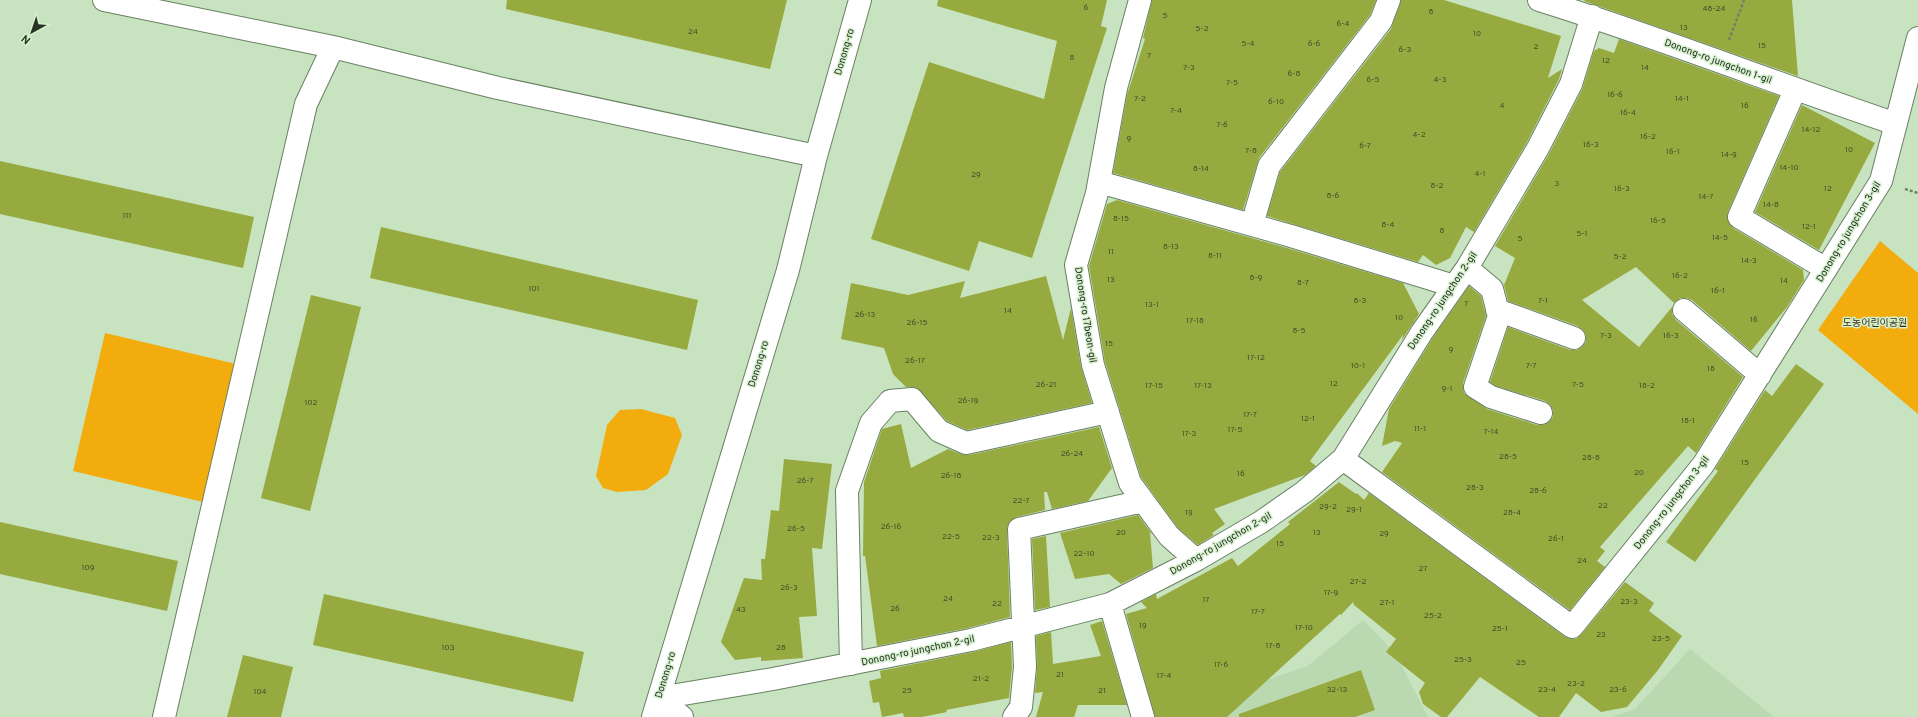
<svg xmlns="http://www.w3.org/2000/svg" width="1918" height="717" viewBox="0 0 1918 717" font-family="Overpass,'Noto Sans KR',sans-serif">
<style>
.built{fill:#bad9b1}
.green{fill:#f2ac0e}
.building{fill:#97aa3f}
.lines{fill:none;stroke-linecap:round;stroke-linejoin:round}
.minor-casing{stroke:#698162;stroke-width:24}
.path{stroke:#70816a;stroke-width:2.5;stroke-dasharray:3 2;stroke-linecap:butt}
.minor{stroke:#fff;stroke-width:22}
.labels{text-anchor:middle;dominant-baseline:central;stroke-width:3;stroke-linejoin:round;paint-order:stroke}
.number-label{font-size:8px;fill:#434f2b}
.street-label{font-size:10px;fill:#273124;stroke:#d5f0cd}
.park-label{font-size:10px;fill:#372a14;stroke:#d5f0cd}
</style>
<rect width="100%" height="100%" fill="#c8e3c0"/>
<!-- built -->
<path class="built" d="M1363 620 1395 653 1428 717H1157L1308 666Z
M1690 649 1774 717H1611L1635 709Z"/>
<!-- green -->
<path class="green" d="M1880 241 1918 273V414L1818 330Z
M105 333 236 364 203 502 73 471Z
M641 409 675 418 682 435 668 474 646 490 617 492 603 488 596 476 607 425 620 410Z"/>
<!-- building -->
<path class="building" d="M507 0H787L770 69 506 9Z
M938 0H1107L1101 26 1107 28 1032 258 979 241 969 271 871 239 929 62 1044 99 1057 41 937 6Z
M1152 0H1376L1370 15 1259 158 1243 210 1113 173 1127 95 1145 39 1143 38Z
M1401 0H1444L1561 36 1548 78 1562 69 1559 79 1527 142 1474 232 1466 227 1450 258 1436 265 1423 255 1418 262 1267 216 1280 172 1391 29Z
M1585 0H1792L1798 76 1584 1Z
M1619 39 1779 96 1728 212 1727 218 1733 228 1803 270 1804 280 1787 307 1751 351 1692 300 1687 298H1680L1674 303 1636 267 1582 300 1639 347 1672 307V314L1676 320 1743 377 1696 453 1688 446 1600 547 1605 551 1597 561 1605 567 1570 610 1382 472 1402 443 1395 441 1382 446 1389 409 1432 339 1469 286 1481 296 1486 316 1463 383 1464 393 1487 409 1537 425H1544L1549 422 1553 417V410L1550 405 1545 401 1496 386 1490 382 1508 327 1570 350H1577L1582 347 1586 342V335L1583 330 1578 326 1508 301 1504 285 1515 258 1495 246 1549 154 1582 90 1594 51 1599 48 1614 53Z
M1802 105 1875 143 1819 250 1755 212Z
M0 161 254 217 243 268 0 214Z
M1117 200 1287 248 1403 283 1419 314 1402 340 1403 335 1310 461 1316 466 1305 475 1214 509 1225 524 1212 533 1214 535 1198 545 1178 528 1141 477 1105 362 1089 266 1107 204Z
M381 227 698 300 687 350 370 278Z
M1046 276 1063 340 1071 308 1081 367 1092 403 967 430 947 421 917 388 906 387 893 374 884 348 841 339 851 283 908 295 965 281 960 298Z
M311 295 361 307 310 511 261 498Z
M1796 364 1824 384 1695 562 1666 542 1718 471 1715 469 1765 390 1772 396Z
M901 424 911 468 948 449 961 454 969 455 1099 427 1112 468 1088 501 1052 509 1047 492H1044L1045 510 1016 517 1008 524 1007 530 1010 617 968 628 877 646 865 556H863L864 482 882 429Z
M784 459 832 464 822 549 812 548 817 616 799 617 803 658 761 661V657L735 660 721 642 744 578 762 580 761 559H765L771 510 779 511Z
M1339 482 1356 494 1357 493 1364 500 1369 493 1565 637 1570 639H1576L1581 635 1625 582 1654 603 1649 611 1682 636 1658 670 1627 707 1601 712 1576 693 1559 717H1539L1480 677 1447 717H1441L1423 704 1419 692 1425 683 1386 652 1396 639 1354 605 1353 602 1341 615 1340 614 1227 717H1155L1126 614 1147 608 1141 602 1156 594 1157 599 1232 558 1238 566 1290 524 1288 522Z
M1138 515 1152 534 1150 533 1153 568 1121 584 1109 574 1075 579 1060 533Z
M0 522 178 561 167 611 0 574Z
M1046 536 1050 607 1035 610 1032 539Z
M324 594 584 652 573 702 313 645Z
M1102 621 1127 705H1078L1074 717H1036L1043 692 1035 693 1037 667 1036 636 1051 632 1053 664 1101 656 1090 625Z
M1011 642 1012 667 1009 698 946 710 947 712 922 717H904L903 713 882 717 879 702 873 703 869 681 881 678 880 671 973 652Z
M243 655 293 667 281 717H227Z
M1361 670 1375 710 1355 717H1239V714Z"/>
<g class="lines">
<!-- minor casing -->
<g class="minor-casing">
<path id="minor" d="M104 0 333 47 498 88 816 156
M1140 0 1116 88 1097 193 1076 265 1093 365 1130 483 1169 536 1196 560
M1539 0C1659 37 1777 84 1896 124
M1795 90 1739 217 1826 269
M1099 182 1291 236 1454 286
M1252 225 1269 166 1381 21 1389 0
M1467 268 1492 289 1499 316 1475 387 1491 397 1541 413
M1497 310 1574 338
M1684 310 1760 375
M1343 459 1572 627 1703 465 1881 181 1918 38
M1110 604 1143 717
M851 664 847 491 871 423 890 401 912 399 939 431 966 443 1108 412
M659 698 773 679 971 640 1110 604 1196 560 1261 522 1304 492 1343 459 1422 332 1467 268 1538 148 1571 84 1592 16
M659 698 682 717
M164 717 306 104 333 47
M653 717 788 270 816 156 860 0
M1014 717 1021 707 1025 667 1019 529 1143 501"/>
</g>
<!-- path -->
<path class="path" d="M1729 40 1744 0
M1905 189 1918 193"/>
<!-- minor -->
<use href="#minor" class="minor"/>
</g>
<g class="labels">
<!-- number labels -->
<g class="number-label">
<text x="1086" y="8">6</text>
<text x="1714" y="9">48-24</text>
<text x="1431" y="12">8</text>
<text x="1165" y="16">5</text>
<text x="1343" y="24">6-4</text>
<text x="1684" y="28">13</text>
<text x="1202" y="29">5-2</text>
<text x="693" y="32">24</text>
<text x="1477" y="34">10</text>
<text x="1248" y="44">5-4</text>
<text x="1314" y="44">6-6</text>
<text x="1762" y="46">15</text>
<text x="1536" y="47">2</text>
<text x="1405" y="50">6-3</text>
<text x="1149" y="56">7</text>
<text x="1072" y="58">8</text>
<text x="1606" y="61">12</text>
<text x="1189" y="68">7-3</text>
<text x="1645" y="68">14</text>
<text x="1294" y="74">6-8</text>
<text x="1373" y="80">6-5</text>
<text x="1440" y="80">4-3</text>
<text x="1232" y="83">7-5</text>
<text x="1615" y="95">16-6</text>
<text x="1140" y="99">7-2</text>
<text x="1682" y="99">14-1</text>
<text x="1276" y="102">6-10</text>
<text x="1502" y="106">4</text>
<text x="1745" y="106">16</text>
<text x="1176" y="111">7-4</text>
<text x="1628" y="113">16-4</text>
<text x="1222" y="125">7-6</text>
<text x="1811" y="130">14-12</text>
<text x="1419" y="135">4-2</text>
<text x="1648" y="137">16-2</text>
<text x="1129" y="139">9</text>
<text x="1591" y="145">16-3</text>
<text x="1365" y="146">6-7</text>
<text x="1849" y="150">10</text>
<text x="1251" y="151">7-8</text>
<text x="1673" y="152">16-1</text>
<text x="1729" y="155">14-9</text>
<text x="1789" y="168">14-10</text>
<text x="1201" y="169">8-14</text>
<text x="1480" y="174">4-1</text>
<text x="976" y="175">29</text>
<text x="1557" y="184">3</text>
<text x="1437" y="186">8-2</text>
<text x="1622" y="189">16-3</text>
<text x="1828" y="189">12</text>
<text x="1333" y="196">8-6</text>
<text x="1706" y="197">14-7</text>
<text x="1771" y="205">14-8</text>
<text x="127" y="216">111</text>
<text x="1121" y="219">8-15</text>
<text x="1658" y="221">16-5</text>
<text x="1388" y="225">8-4</text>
<text x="1809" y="227">12-1</text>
<text x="1442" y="231">8</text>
<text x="1582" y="234">5-1</text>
<text x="1720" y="238">14-5</text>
<text x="1520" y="239">5</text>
<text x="1171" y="247">8-13</text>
<text x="1111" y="252">11</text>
<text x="1215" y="256">8-11</text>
<text x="1620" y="257">5-2</text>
<text x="1749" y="261">14-3</text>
<text x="1680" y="276">16-2</text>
<text x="1256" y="278">8-9</text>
<text x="1111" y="280">13</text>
<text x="1784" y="281">14</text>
<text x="1303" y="283">8-7</text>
<text x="534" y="289">101</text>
<text x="1718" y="291">16-1</text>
<text x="1360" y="301">8-3</text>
<text x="1543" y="301">7-1</text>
<text x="1466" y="304">7</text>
<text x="1152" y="305">13-1</text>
<text x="1008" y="311">14</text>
<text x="865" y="315">26-13</text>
<text x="1399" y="318">10</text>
<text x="1754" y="320">16</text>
<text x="1195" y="321">17-18</text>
<text x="917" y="323">26-15</text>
<text x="1299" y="331">8-5</text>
<text x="1606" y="336">7-3</text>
<text x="1671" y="336">16-3</text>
<text x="1109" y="344">15</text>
<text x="1451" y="350">9</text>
<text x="1256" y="358">17-12</text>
<text x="915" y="361">26-17</text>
<text x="1358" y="366">10-1</text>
<text x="1531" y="366">7-7</text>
<text x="1711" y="369">18</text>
<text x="1334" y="384">12</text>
<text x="1046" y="385">26-21</text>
<text x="1578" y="385">7-5</text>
<text x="1154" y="386">17-15</text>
<text x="1203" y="386">17-13</text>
<text x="1647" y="386">18-2</text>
<text x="1447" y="389">9-1</text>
<text x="968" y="401">26-19</text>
<text x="311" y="403">102</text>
<text x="1250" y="415">17-7</text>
<text x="1308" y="419">12-1</text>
<text x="1688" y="421">18-1</text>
<text x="1420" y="429">11-1</text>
<text x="1235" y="430">17-5</text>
<text x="1491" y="432">7-14</text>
<text x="1189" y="434">17-3</text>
<text x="1072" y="454">26-24</text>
<text x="1508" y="457">28-5</text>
<text x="1591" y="458">28-8</text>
<text x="1745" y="463">15</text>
<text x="1639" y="473">20</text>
<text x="1241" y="474">16</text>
<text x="951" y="476">26-18</text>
<text x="805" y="481">26-7</text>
<text x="1475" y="488">28-3</text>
<text x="1538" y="491">28-6</text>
<text x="1021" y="501">22-7</text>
<text x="1603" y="506">22</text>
<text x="1328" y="507">29-2</text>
<text x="1354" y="510">29-1</text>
<text x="1189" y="513">19</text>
<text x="1512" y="513">28-4</text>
<text x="891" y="527">26-16</text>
<text x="796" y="529">26-5</text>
<text x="1121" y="533">20</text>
<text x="1317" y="533">13</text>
<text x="1384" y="534">29</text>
<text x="951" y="537">22-5</text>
<text x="991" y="538">22-3</text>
<text x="1556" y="539">26-1</text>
<text x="1280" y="544">15</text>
<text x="1084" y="554">22-10</text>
<text x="1582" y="561">24</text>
<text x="88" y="568">109</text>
<text x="1423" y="569">27</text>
<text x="1358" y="582">27-2</text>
<text x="789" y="588">26-3</text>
<text x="1331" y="593">17-9</text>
<text x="948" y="599">24</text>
<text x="1206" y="600">17</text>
<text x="1629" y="602">23-3</text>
<text x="1387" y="603">27-1</text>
<text x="997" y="604">22</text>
<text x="895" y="609">26</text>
<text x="741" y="610">43</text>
<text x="1258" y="612">17-7</text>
<text x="1433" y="616">25-2</text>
<text x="1143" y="626">19</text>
<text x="1304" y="628">17-10</text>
<text x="1500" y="629">25-1</text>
<text x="1601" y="635">23</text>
<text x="1661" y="639">23-5</text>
<text x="1273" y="646">17-8</text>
<text x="448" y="648">103</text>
<text x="781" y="648">28</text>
<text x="1463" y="660">25-3</text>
<text x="1521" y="663">25</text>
<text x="1221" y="665">17-6</text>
<text x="1060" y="675">21</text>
<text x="1164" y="676">17-4</text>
<text x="981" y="679">21-2</text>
<text x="1576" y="684">23-2</text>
<text x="1337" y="690">32-13</text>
<text x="1547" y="690">23-4</text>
<text x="1618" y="690">23-6</text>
<text x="907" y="691">25</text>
<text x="1102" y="691">21</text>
<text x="260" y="692">104</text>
</g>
<!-- street labels -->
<g class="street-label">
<text transform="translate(845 52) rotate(-74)">Donong-ro</text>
<text transform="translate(1718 62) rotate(20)">Donong-ro jungchon 1-gil</text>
<text transform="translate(1849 232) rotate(-59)">Donong-ro jungchon 3-gil</text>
<text transform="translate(1443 301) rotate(-56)">Donong-ro jungchon 2-gil</text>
<text transform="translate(1085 315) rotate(81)">Donong-ro 17beon-gil</text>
<text transform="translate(759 364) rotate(-73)">Donong-ro</text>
<text transform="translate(1672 503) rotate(-52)">Donong-ro jungchon 3-gil</text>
<text transform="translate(1221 544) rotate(-30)">Donong-ro jungchon 2-gil</text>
<text transform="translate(918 651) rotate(-12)">Donong-ro jungchon 2-gil</text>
<text transform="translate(666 675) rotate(-73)">Donong-ro</text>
</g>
<!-- park labels -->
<g class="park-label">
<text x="1875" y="323">도농어린이공원</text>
</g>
</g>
<!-- north arrow -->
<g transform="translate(32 32) rotate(220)" stroke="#d5f0cd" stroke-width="3" paint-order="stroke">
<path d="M0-3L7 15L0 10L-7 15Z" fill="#273124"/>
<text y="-6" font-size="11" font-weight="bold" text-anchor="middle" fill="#273124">N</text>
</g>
</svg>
